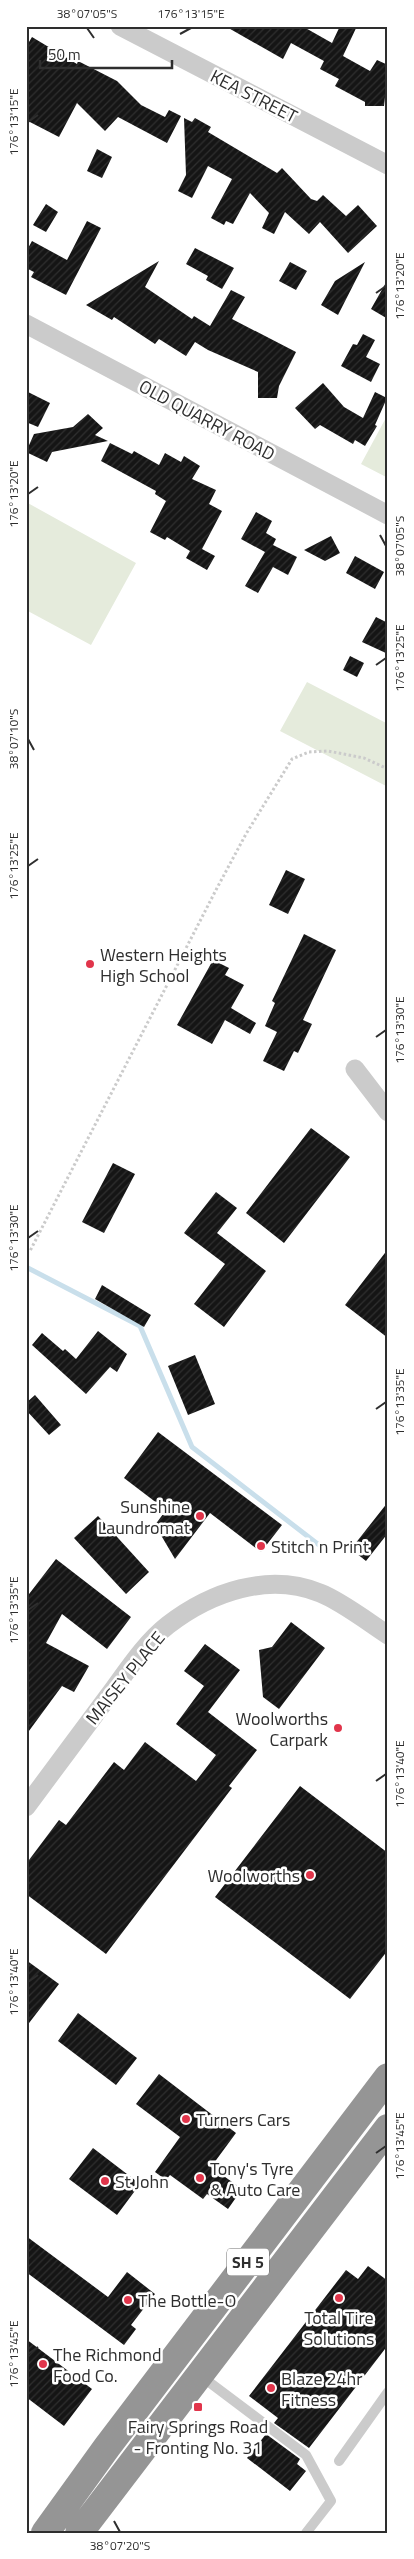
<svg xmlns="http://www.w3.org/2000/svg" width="414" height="2559" viewBox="0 0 414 2559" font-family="'Titillium Web',sans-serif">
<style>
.green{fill:#e5ebdc}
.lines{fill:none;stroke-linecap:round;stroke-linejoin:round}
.stream{stroke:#c9dfeb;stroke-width:5}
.building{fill:url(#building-hatch)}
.path{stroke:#cbcbcb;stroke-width:3;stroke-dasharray:2.5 2.5;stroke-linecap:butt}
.lane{stroke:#cbcbcb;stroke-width:10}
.street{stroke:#cbcbcb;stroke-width:19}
.highway{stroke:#959595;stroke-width:28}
.ticks{fill:none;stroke:#2e2e2e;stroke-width:2}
.poi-dot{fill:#e1354b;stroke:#fff;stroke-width:2}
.labels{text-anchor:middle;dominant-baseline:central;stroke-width:5;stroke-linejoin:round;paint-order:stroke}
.shield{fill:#fff;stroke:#6d6d6d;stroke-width:1}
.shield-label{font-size:16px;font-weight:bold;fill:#2e2e2e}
.street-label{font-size:18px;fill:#2e2e2e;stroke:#fff}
.poi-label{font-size:18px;fill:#2e2e2e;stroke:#fff;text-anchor:start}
.neatline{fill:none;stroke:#2e2e2e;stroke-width:2}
.ticks-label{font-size:12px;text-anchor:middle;fill:#2e2e2e}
</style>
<defs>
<pattern id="building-hatch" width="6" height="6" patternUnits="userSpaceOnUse" patternTransform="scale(1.25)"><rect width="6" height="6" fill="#151515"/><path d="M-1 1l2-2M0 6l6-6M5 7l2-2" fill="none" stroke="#2f2f2f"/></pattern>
</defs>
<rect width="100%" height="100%" fill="#fff"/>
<!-- green -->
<path class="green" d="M388 414V478L361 464Z
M26 502 136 563 91 645 26 610Z
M307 682 388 724V787L280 731Z"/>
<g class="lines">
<!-- stream -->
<path class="stream" d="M26 1267 140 1326 192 1447 319 1545"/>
</g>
<!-- building -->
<path class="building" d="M225 26H302L332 43 340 26H357L343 56 370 71 377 60 388 65V95L385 97 384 106H365V102L335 86 339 79 320 69 324 61 291 43 283 59Z
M32 37 77 64 78 61 117 81 141 105 165 117 169 110 181 116 167 143 118 117 105 131 77 103 59 137 26 120V47Z
M184 118 192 122 195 118 211 127 208 132 277 173 282 168 311 199 317 201 323 195 346 216 358 205 377 226 348 253 320 222 309 234 285 212 274 234 262 228 269 213 250 193 233 224 226 221 224 225 211 218 232 179 208 166 192 198 178 191 186 175Z
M97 149 112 157 102 178 87 171Z
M46 204 58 212 46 232 33 225Z
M87 221 101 228 66 295 31 277 34 272 26 268V252L32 241 67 260Z
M195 248 234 268 222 289 206 280 208 276 186 264Z
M159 261 145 287 192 319 194 316 210 326 231 290 245 297 232 319 296 352 279 386 277 398H258V372L208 350 195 342 186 356 159 339 155 344 114 317 112 320 86 305Z
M290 262 307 271 296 290 279 281Z
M365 262 338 315 321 305 335 281Z
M388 279V319L371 309Z
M363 334 375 340 366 357 380 364 371 382 341 366 353 344 357 345Z
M323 383 344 407 363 418 375 392 387 398 375 425 377 426 365 446 355 440 353 444 320 425 315 429 295 408Z
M26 391 50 403 38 427 26 422Z
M88 414 103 428 95 435 108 441 52 452 47 462 26 452 34 434 73 427Z
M110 443 132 454 134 451 159 465 165 453 181 462 184 456 200 466 192 479 216 490 209 504 222 511 202 549 215 556 207 570 186 558 190 551 167 537 165 540 150 532 166 501 155 494 156 491 101 461Z
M256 512 272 521 266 533 276 539 273 545 297 557 288 575 273 567 258 593 245 586 265 552 241 539Z
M331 536 340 553 325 561 304 550Z
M355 556 384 572 375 589 346 573Z
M376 617 388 623V654L362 642Z
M350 656 364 663 357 677 343 670Z
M286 870 305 879 288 914 269 905Z
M304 934 336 950 303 1020 312 1024 298 1053 294 1051 284 1071 263 1061 277 1032 265 1026 275 1003 272 1001Z
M213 960 229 968 225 975 244 985 231 1008 256 1023 250 1034 225 1020 212 1044 177 1025Z
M311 1128 350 1157 284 1243 246 1213Z
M113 1163 135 1174 104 1233 82 1222Z
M216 1192 237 1208 217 1233 266 1271 224 1327 194 1304 225 1264 184 1233Z
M388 1249V1338L345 1305Z
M102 1285 151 1315 144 1327 95 1299Z
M98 1331 127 1354 117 1372 110 1367 86 1394 32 1345 42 1333 63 1351 65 1349 76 1359Z
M195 1355 215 1404 188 1415 168 1366Z
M35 1395 61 1425 49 1435 26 1410V1403Z
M158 1432 282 1525 261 1552 210 1513 175 1559 155 1525 166 1510 124 1478Z
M388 1502V1533L366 1561 351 1549Z
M98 1516 149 1572 126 1594 74 1538Z
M56 1559 131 1617 107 1649 62 1614 46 1643 89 1666 74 1692 62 1686 26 1735V1598Z
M291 1622 325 1648 279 1709 263 1697 259 1650 272 1647Z
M205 1644 240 1670 208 1712 257 1750 229 1786 232 1788 106 1954 26 1894V1864L59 1820 66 1825 114 1762 124 1770 145 1742 196 1781 216 1755 176 1724 204 1686 184 1671Z
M300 1786 388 1853V1950L350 1999 215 1897Z
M26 1960 59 1984 26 2027Z
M78 2013 137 2058 116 2085 58 2041Z
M159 2074 236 2133 211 2167 242 2189 228 2209 207 2194 203 2199 170 2175 166 2180 155 2172 180 2137 136 2104Z
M93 2148 140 2184 117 2215 69 2179Z
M26 2236 108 2297 127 2272 155 2294 131 2325 136 2329 124 2345 26 2272Z
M368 2266 388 2281V2345L309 2448 274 2423 278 2418 249 2396 346 2270 358 2279Z
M26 2339 92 2389 64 2426 26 2397Z
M266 2434 300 2459 297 2464 306 2471 290 2491 247 2458Z"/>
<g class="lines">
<!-- path -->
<path class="path" d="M26 1251H30L217 888 246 834 292 759 309 752 328 751 364 758 388 769"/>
<!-- lane -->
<path class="lane" d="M201 2376 306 2455 331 2501 306 2533
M339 2461 388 2392"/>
<!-- street -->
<path class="street" d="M120 26 388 165
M26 324 388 515
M355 1069 388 1112
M26 1807C54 1769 82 1732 110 1694 127 1671 145 1643 168 1625 211 1592 268 1572 320 1593 341 1601 368 1622 388 1635"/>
<!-- highway -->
<path class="highway" d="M45 2533 107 2447 388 2077
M79 2533 388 2128"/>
</g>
<!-- ticks -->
<path class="ticks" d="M87 28 94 38M180 34 191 28M28 122 38 115M376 293 386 286M28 494 38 487M380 535 386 546M376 665 386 658M28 739 34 750M28 866 38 859M376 1037 386 1030M28 1238 38 1231M376 1409 386 1402M28 1610 38 1603M376 1781 386 1774M28 1982 38 1975M376 2153 386 2146M28 2354 38 2347M114 2521 120 2532"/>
<!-- markers -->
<g class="poi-dot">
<circle cx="90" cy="964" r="5"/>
<circle cx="200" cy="1516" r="5"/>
<circle cx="261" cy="1546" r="5"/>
<circle cx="338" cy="1728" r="5"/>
<circle cx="310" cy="1875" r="5"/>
<circle cx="186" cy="2119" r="5"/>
<circle cx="200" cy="2178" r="5"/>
<circle cx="105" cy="2181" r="5"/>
<circle cx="339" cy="2298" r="5"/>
<circle cx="128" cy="2300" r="5"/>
<circle cx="43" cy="2364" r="5"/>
<circle cx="271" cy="2388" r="5"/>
<rect x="193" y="2402" width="10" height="10" rx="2.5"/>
</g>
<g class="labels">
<!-- shield labels -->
<rect class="shield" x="227" y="2248.5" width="42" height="27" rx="4"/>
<g class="shield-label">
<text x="248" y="2262">SH 5</text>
</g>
<!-- street labels -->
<g class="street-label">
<text transform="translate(254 96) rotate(27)">KEA STREET</text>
<text transform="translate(207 420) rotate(28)">OLD QUARRY ROAD</text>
<text transform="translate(125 1678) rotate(-51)">MAISEY PLACE</text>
</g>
<!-- poi labels -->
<g class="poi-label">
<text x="100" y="954">Western Heights<tspan x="100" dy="21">High School</tspan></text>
<text x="190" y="1506" text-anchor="end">Sunshine<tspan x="190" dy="21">Laundromat</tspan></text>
<text x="271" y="1546">Stitch n Print</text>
<text x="328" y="1718" text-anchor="end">Woolworths<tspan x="328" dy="21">Carpark</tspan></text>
<text x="300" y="1875" text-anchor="end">Woolworths</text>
<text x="196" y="2119">Turners Cars</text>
<text x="210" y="2168">Tony's Tyre<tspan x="210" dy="21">&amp; Auto Care</tspan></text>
<text x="115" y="2181">St John</text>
<text x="138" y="2300">The Bottle-O</text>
<text x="339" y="2317" text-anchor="middle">Total Tire<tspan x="339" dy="21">Solutions</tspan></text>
<text x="53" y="2354">The Richmond<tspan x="53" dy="21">Food Co.</tspan></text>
<text x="281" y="2378">Blaze 24hr<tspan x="281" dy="21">Fitness</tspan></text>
<text x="198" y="2426" text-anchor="middle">Fairy Springs Road<tspan x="198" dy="21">- Fronting No. 31</tspan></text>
</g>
</g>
<!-- border -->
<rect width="414" height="2559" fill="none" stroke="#ffffff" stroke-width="55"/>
<!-- scale -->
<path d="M40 60v8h132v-8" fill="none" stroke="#2e2e2e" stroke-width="2.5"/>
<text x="48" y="60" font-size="15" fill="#2e2e2e" stroke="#ffffff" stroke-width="4" paint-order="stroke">50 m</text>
<rect x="28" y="28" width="358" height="2504" class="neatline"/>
<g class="ticks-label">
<text x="87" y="18">38°07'05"S</text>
<text x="191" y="18">176°13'15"E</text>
<text transform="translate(14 122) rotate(-90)" y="4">176°13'15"E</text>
<text transform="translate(400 286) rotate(-90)" y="4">176°13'20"E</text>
<text transform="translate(14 494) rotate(-90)" y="4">176°13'20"E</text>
<text transform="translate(400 546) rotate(-90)" y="4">38°07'05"S</text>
<text transform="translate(400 658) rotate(-90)" y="4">176°13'25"E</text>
<text transform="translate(14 739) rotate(-90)" y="4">38°07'10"S</text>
<text transform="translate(14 866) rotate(-90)" y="4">176°13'25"E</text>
<text transform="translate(400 1030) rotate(-90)" y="4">176°13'30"E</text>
<text transform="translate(14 1238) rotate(-90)" y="4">176°13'30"E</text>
<text transform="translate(400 1402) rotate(-90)" y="4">176°13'35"E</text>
<text transform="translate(14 1610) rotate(-90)" y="4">176°13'35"E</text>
<text transform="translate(400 1774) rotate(-90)" y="4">176°13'40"E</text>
<text transform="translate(14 1982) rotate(-90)" y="4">176°13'40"E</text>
<text transform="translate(400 2146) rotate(-90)" y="4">176°13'45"E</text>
<text transform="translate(14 2354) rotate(-90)" y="4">176°13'45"E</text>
<text x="120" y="2550">38°07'20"S</text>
</g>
</svg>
